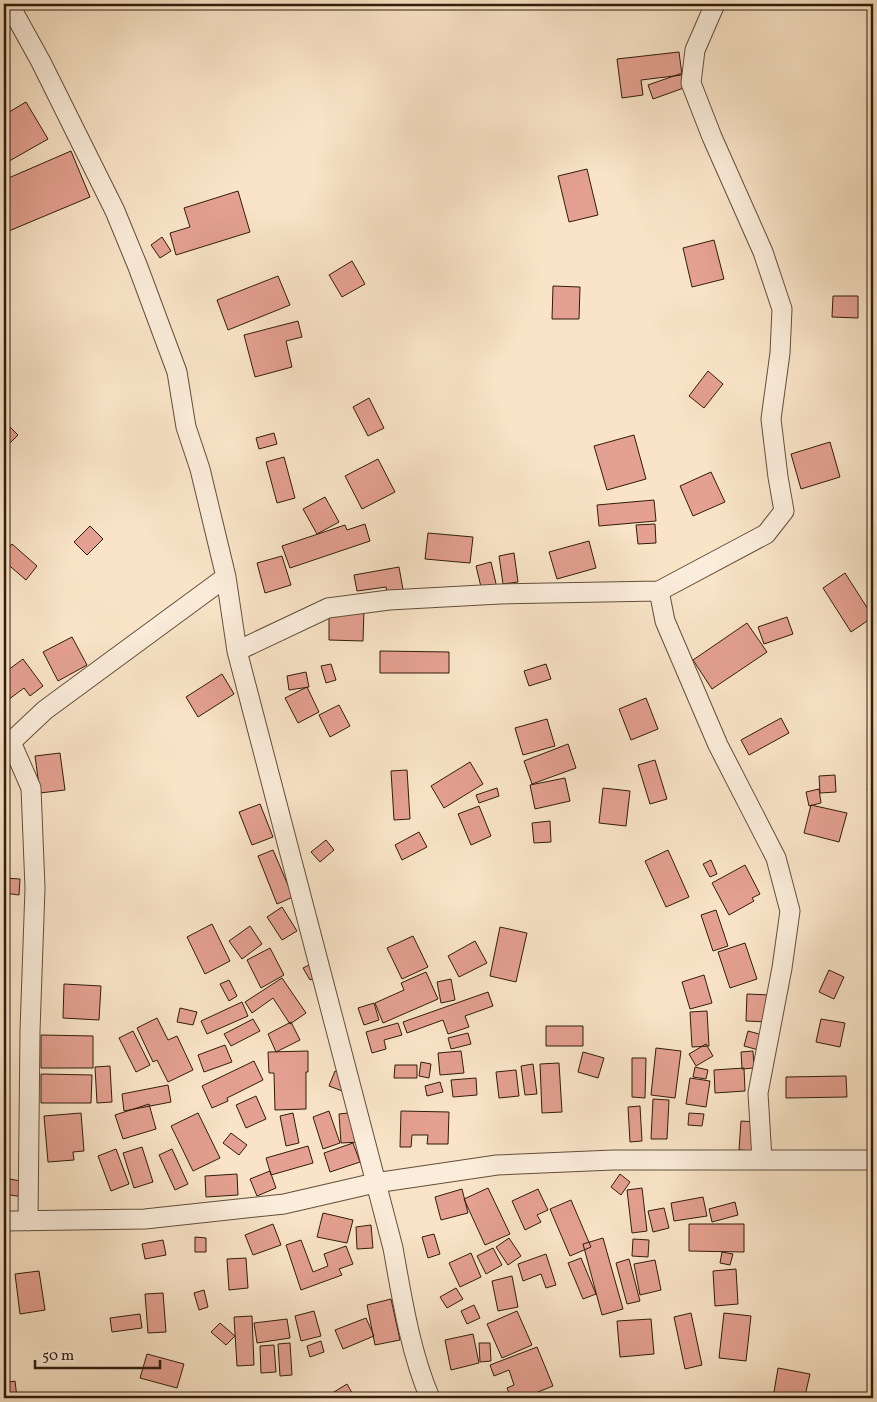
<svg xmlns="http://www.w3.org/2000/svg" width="877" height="1402" viewBox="0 0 877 1402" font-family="Vollkorn,serif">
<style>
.building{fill:#e4a090;stroke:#311c0c}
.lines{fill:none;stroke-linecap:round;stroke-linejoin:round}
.minor-casing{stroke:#634e3b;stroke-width:21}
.minor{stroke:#fbeddb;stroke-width:19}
</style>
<rect width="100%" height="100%" fill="#f9e4c7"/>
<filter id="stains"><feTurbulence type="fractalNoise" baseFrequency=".004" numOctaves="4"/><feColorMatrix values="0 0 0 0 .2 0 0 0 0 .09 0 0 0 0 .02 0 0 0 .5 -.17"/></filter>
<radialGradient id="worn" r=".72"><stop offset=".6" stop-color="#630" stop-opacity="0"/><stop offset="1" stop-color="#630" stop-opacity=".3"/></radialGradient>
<!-- building -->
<path class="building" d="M679 52 682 75 641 80 643 95 622 98 617 59Z
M688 71 692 85 653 99 648 85Z
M26 102 48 139 4 164V115Z
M71 151 90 197 4 233V180Z
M587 169 598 215 569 222 558 176Z
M238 191 250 232 176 255 170 233 190 227 184 208Z
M162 237 171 251 160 258 151 245Z
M714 240 724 279 692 287 683 248Z
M352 261 365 284 342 297 329 275Z
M278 276 290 305 228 330 217 300Z
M553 286 580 287 579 319H552Z
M833 296H858V318L832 317Z
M298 321 302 337 286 341 292 367 255 377 244 335Z
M708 371 723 384 704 408 689 396Z
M369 398 384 428 368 436 353 407Z
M7 424 18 435 4 449V428Z
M274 433 277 444 259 449 256 438Z
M634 435 646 479 607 490 594 446Z
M830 442 840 477 801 489 791 454Z
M284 457 295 498 277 503 266 462Z
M378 459 395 492 362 509 345 476Z
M711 472 725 502 693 516 680 486Z
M325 497 339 522 317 534 303 509Z
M654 500 656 521 599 526 597 505Z
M365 524 370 541 290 568 282 546 345 525 347 530Z
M655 524 656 543 638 544 636 525Z
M90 526 103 539 87 555 74 542Z
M428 533 473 537 470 563 425 559Z
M589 541 596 568 557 579 549 552Z
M12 544 37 566 26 580 4 561V553Z
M514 553 518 582 503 584 499 556Z
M282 556 291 585 265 593 257 563Z
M491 562 497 588 482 591 476 566Z
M399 567 404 595 388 598 386 587 357 591 354 575Z
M845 573 873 617 851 632 823 588Z
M329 610H364L363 641 329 640Z
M787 617 793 634 764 644 758 627Z
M747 623 767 652 712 689 693 660Z
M72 637 87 665 58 681 43 652Z
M380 651 449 652V673H380Z
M23 659 43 686 30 696 24 688 4 703V673Z
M331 664 336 680 326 683 321 666Z
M546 664 551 679 529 686 524 671Z
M306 672 309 687 289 690 287 676Z
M222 674 234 694 198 717 186 697Z
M307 687 319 712 298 723 285 698Z
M646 698 658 729 631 740 619 709Z
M339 705 350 726 330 737 319 715Z
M781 718 789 733 749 755 741 740Z
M547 719 555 746 523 755 515 728Z
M568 744 576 768 532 784 524 761Z
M60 753 65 790 40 793 35 756Z
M655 760 667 799 650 804 638 765Z
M470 762 483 784 444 808 431 786Z
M873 769V792L867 790Z
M407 770 410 819 394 820 391 771Z
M835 775 836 792 820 793 819 776Z
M565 778 570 801 535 809 530 785Z
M497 788 499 796 479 803 476 795Z
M603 788 630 791 626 826 599 823Z
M819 789 821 803 809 806 806 792Z
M260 804 273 837 252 845 239 812Z
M811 805 847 813 839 842 804 833Z
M479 806 491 836 471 845 458 814Z
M550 821 551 842 534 843 532 823Z
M419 832 427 847 402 860 395 845Z
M326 840 334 850 320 862 311 852Z
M273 850 293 897 277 904 258 856Z
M668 850 689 897 666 907 645 861Z
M711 860 717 874 710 877 703 864Z
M745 865 760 894 752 898 754 901 729 915 712 883Z
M4 878 20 879 19 895 4 893Z
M282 907 297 931 282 940 267 917Z
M716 910 728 946 713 951 701 915Z
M212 924 230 961 205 974 187 937Z
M250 926 262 944 242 959 229 941Z
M500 927 527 933 516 982 490 976Z
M413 936 428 967 402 979 387 948Z
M475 941 487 963 459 977 448 956Z
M745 943 757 979 730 988 718 952Z
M270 948 284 975 261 988 247 960Z
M311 964 318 976 310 980 303 968Z
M829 970 844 977 834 999 819 992Z
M426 972 438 999 383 1023 375 1003 404 990 401 983Z
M704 975 712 1003 690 1009 682 982Z
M282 978 306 1013 290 1024 273 998 252 1013 245 1002Z
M451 979 455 1000 441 1003 437 982Z
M229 980 237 996 229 1001 220 984Z
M64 984 101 986 99 1020 63 1018Z
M488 992 493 1006 465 1016 469 1027 448 1034 443 1020 407 1033 403 1022Z
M747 994 770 995 769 1022 746 1021Z
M242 1002 248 1016 207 1034 201 1021Z
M374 1003 379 1020 364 1025 358 1008Z
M180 1008 197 1012 193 1025 177 1022Z
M707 1011 709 1046 692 1047 690 1012Z
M157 1018 168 1040 177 1036 193 1070 168 1082 157 1060 153 1062 137 1028Z
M253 1019 260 1031 231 1046 224 1034Z
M821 1019 845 1023 840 1047 816 1042Z
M291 1022 300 1040 276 1052 268 1034Z
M398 1023 402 1035 384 1040 386 1049 372 1053 366 1032Z
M546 1026H583V1046H546Z
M133 1031 150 1065 136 1072 119 1038Z
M748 1031 770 1037 766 1052 744 1046Z
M468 1033 471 1044 451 1049 448 1038Z
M41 1035 93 1036V1068H41Z
M706 1044 713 1056 696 1066 689 1054Z
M225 1045 232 1062 204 1072 198 1055Z
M656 1048 681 1051 675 1098 651 1095Z
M308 1051V1072H306V1109L275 1110 274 1073H269L268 1052Z
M461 1051 464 1073 440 1075 438 1053Z
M753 1051 754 1068 742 1069 741 1052Z
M583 1052 604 1058 598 1078 578 1072Z
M632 1058H646L645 1098 632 1097Z
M254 1061 263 1080 227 1098 228 1101 212 1108 202 1086Z
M421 1062 431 1064 429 1078 419 1076Z
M559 1063 562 1112 542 1113 540 1064Z
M533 1064 537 1094 525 1095 521 1066Z
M395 1065H417V1078H394Z
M110 1066 112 1102 97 1103 95 1067Z
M695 1067 708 1070 706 1079 693 1077Z
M744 1068 745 1091 715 1093 714 1070Z
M516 1070 519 1096 499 1098 496 1072Z
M335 1071 351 1077 345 1092 329 1086Z
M41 1074 92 1075 91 1103H41Z
M846 1076 847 1097 786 1098V1077Z
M476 1078 477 1095 453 1097 451 1080Z
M690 1078 710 1081 706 1107 686 1104Z
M440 1082 443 1092 427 1096 425 1086Z
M168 1085 171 1102 124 1111 122 1094Z
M256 1096 266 1119 246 1128 236 1105Z
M653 1099 669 1100 667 1139H651Z
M149 1104 156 1129 123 1139 115 1115Z
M640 1106 642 1141 630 1142 628 1107Z
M329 1111 340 1143 323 1149 313 1117Z
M401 1111 449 1112 448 1144H427L428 1135H412L411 1147H400Z
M358 1112 360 1142 341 1143 339 1114Z
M81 1113 84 1151 73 1152 74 1160 48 1162 44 1116Z
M198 1113 220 1158 193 1171 171 1126Z
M293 1113 299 1143 286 1146 280 1116Z
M689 1113 704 1114 702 1126 688 1125Z
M741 1121 756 1122 754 1151 739 1150Z
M231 1133 247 1145 239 1155 223 1143Z
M353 1143 360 1162 330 1172 324 1153Z
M308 1146 313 1163 271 1175 266 1158Z
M142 1147 153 1182 134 1188 123 1153Z
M116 1149 129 1184 111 1191 98 1156Z
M172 1149 188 1184 175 1190 159 1155Z
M270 1171 276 1188 257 1196 250 1179Z
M237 1174 238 1195 206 1197 205 1176Z
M620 1174 630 1182 621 1195 611 1187Z
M4 1178 26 1182 23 1197 4 1194Z
M488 1188 510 1234 485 1245 464 1199Z
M642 1188 647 1231 632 1233 627 1190Z
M462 1189 468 1213 441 1220 435 1197Z
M538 1189 548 1210 537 1215 541 1222 525 1230 512 1201Z
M703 1197 707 1216 674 1221 671 1203Z
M571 1200 591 1247 570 1256 550 1209Z
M735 1202 738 1215 712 1222 709 1209Z
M664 1208 669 1228 653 1232 648 1211Z
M323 1213 353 1220 347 1243 317 1237Z
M273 1224 281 1245 253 1255 245 1235Z
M689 1224H744V1252L689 1251Z
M371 1225 373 1248 357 1249 356 1227Z
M434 1234 440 1254 428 1258 422 1237Z
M195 1237 206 1238V1252H195Z
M509 1238 521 1256 508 1265 496 1247Z
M603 1238 623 1309 602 1315 583 1244Z
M633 1239 649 1240 648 1257 632 1256Z
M163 1240 166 1255 145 1259 142 1244Z
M301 1240 313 1272 328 1266 324 1254 346 1246 353 1264 339 1269 342 1275 301 1290 286 1245Z
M493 1248 502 1265 486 1274 477 1256Z
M722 1252 733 1254 730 1265 720 1263Z
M471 1253 481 1277 460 1287 449 1263Z
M546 1254 556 1285 546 1288 541 1274 523 1281 518 1264Z
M246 1258 248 1288 229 1290 227 1259Z
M581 1258 596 1294 583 1299 568 1263Z
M629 1259 640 1301 627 1304 616 1263Z
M655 1260 661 1290 640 1295 634 1264Z
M736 1269 738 1304 715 1306 713 1271Z
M39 1271 45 1310 20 1314 15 1274Z
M512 1276 518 1307 498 1311 492 1281Z
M456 1288 463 1299 447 1308 440 1297Z
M204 1290 208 1307 199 1310 194 1293Z
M163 1293 166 1332 148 1333 145 1294Z
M391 1299 400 1340 375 1345 367 1305Z
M474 1305 480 1318 467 1324 461 1311Z
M314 1311 321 1336 301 1341 295 1316Z
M517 1311 532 1345 502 1358 487 1324Z
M691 1313 702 1365 685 1369 674 1317Z
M724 1313 751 1316 746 1361 719 1358Z
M140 1314 142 1328 112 1332 110 1318Z
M252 1316 254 1365 237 1366 234 1317Z
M366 1318 374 1336 343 1349 335 1330Z
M287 1319 290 1338 257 1343 254 1323Z
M651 1319 654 1354 620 1357 617 1321Z
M220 1323 235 1336 226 1345 211 1332Z
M473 1334 479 1363 451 1370 445 1340Z
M321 1341 324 1352 310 1357 307 1346Z
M290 1343 292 1375 280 1376 278 1344Z
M479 1343H490L491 1361 480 1362Z
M274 1345 276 1372 261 1373 260 1346Z
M537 1347 553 1386 523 1398H511L507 1388 514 1385 509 1370 494 1376 490 1365Z
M147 1354 184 1364 177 1388 140 1378Z
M778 1368 810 1374 805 1396 813 1398H773Z
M15 1381 17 1398H4V1383Z
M347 1384 355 1398H331L329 1395Z"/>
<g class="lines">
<!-- minor casing -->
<g class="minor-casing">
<path id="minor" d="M9 4 41 62 115 211 138 267 177 372 186 427 200 469 226 577 237 651 393 1248C402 1298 410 1351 430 1398
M659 591 665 621 718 745 776 858 790 911 782 968 758 1093 762 1159
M237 651 328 608 389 600 500 594 659 591 766 534 784 511 778 477 771 419 780 353 782 309 763 252 712 137 691 83 695 50 715 4
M11 742 31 788 35 888 30 1031 28 1221
M4 745 11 742 45 710 226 577
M4 1221 145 1219 284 1204 375 1183 497 1165 613 1160H873"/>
</g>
<!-- minor -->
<use href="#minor" class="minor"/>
</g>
<!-- margin -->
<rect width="877" height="1402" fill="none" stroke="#f9e4c7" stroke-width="20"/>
<rect x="5" y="5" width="867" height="1392" fill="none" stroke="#311c0c" stroke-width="2.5"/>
<rect x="10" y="10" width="857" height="1382" fill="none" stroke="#311c0c"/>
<!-- scale -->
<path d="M35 1360v8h125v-8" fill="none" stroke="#311c0c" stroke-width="2.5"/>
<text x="42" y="1360" font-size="15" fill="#311c0c" stroke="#fbeddb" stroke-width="4" paint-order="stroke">50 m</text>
<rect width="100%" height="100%" filter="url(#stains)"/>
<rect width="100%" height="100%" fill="url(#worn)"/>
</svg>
